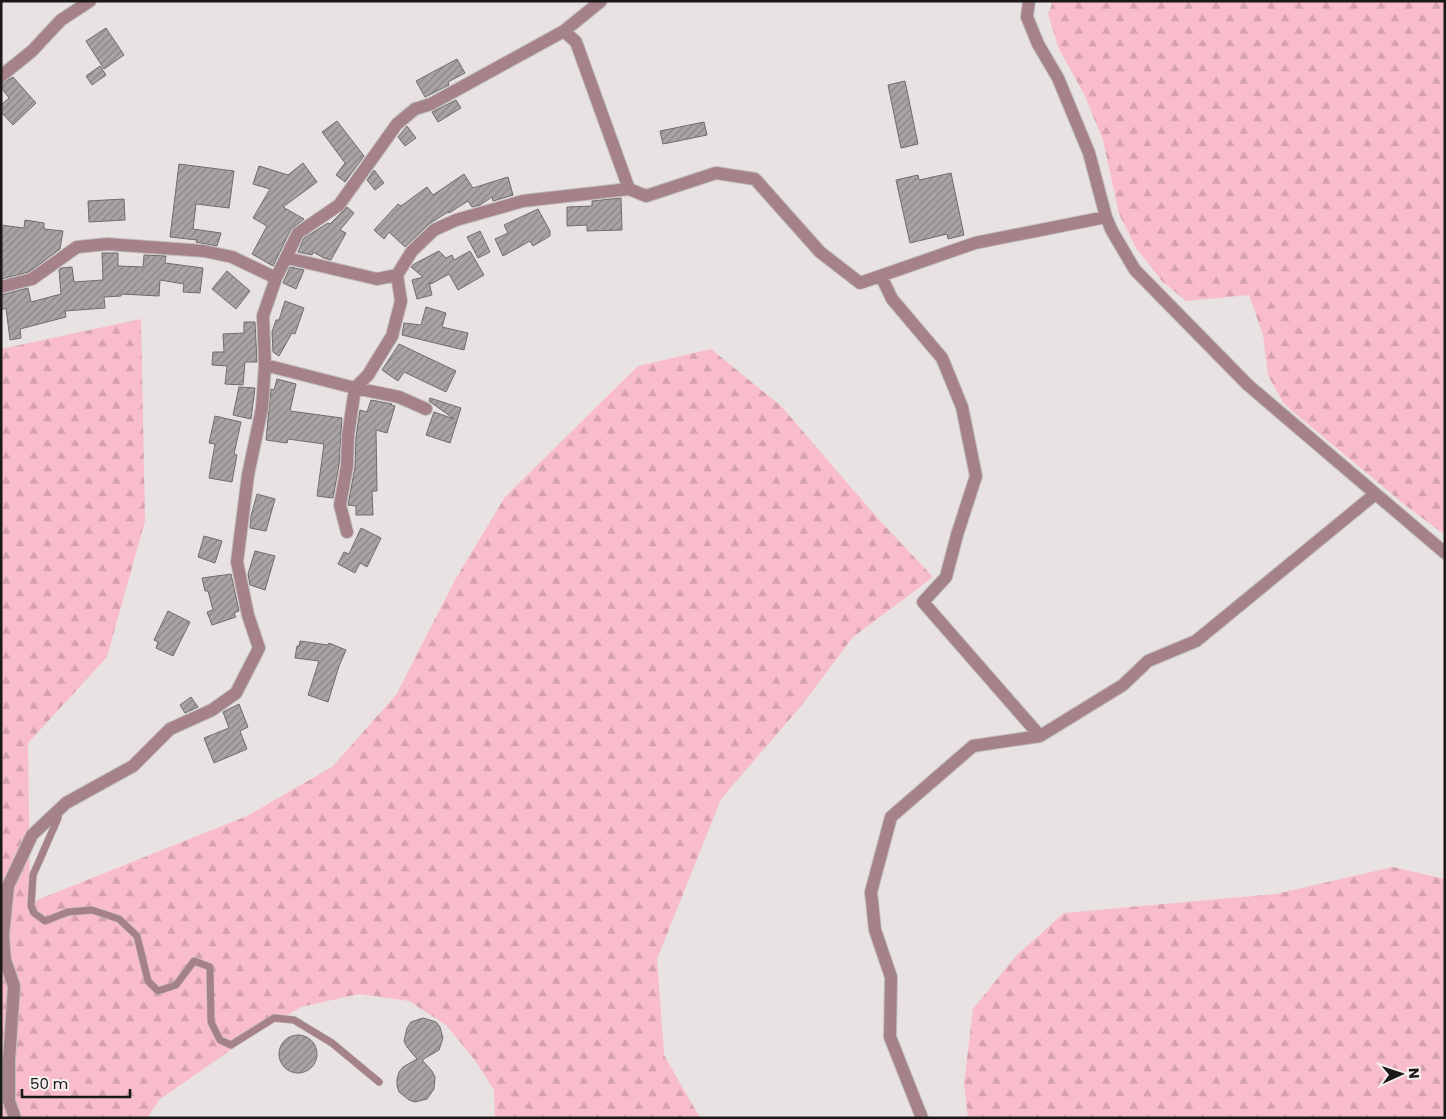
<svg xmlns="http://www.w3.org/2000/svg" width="1446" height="1119" viewBox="0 0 1446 1119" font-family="Poppins,sans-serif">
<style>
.forest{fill:url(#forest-firs)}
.building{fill:url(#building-hatch);stroke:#706b6c}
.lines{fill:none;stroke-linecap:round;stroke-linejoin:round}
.service-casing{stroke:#c3bebe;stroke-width:8}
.minor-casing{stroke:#c3bebe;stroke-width:14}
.service{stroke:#a58289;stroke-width:7}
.minor{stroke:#a58289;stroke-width:12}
</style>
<defs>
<pattern id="forest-firs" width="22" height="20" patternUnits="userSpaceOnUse" patternTransform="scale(1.25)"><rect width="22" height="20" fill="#f9bcca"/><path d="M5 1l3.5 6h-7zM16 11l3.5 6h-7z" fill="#d5a1ad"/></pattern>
<pattern id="building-hatch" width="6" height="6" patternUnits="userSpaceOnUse" patternTransform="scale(1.25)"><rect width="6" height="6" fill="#a9a3a4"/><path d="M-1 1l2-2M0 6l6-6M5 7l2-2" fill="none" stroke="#898485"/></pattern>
</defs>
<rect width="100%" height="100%" fill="#e8e2e3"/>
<!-- forest -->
<path class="forest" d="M1053 1H1445V535L1405 505 1284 404 1268 375 1263 335 1249 295 1186 301 1162 281 1136 248 1119 214 1103 140 1084 94 1059 49 1048 14Z
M141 319 145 521 107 657 28 743 30 903 247 816 332 767 396 695 455 580 505 497 638 366 711 349 781 406 880 521 933 577 853 637 801 706 721 799 657 959 664 1055 700 1118H495L494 1090 474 1059 446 1025 409 1001 359 994 301 1007 245 1040 159 1100 147 1118H4L1 1116V349Z
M1393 867 1445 879V1118H968L964 1083 973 1009 1015 957 1064 913 1276 894Z"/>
<!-- building -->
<path class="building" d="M106 28 124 55 104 69 86 41Z
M457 59 465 73 448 82 449 85 425 97 416 81Z
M100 66 106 75 92 85 86 76Z
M13 77 36 103 13 125 1 112V105L9 98 1 87V84Z
M905 81 918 144 901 148 888 85Z
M456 100 461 108 438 122 432 112Z
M337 121 364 156 345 182 336 175 345 163 322 132Z
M704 122 707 135 663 144 660 131Z
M407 126 416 138 405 146 398 137Z
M303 163 317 182 283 207 304 219 291 229 273 266 252 254 267 226 253 218 270 189 253 184 259 166 288 175Z
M179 164 234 171 229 208 196 204 193 229 221 233 217 246 196 242 197 240 170 237Z
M374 170 384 183 375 190 367 180Z
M951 173 964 235 948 239 947 234 910 243 896 180 918 175 919 180Z
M464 174 473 188 508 177 513 195 493 201 492 197 480 205 472 207 468 201 449 213 448 212 429 224 405 247 389 232 384 239 374 230 398 204 401 206 427 187 433 195Z
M621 198 622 230 587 231V225L567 226V207L592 206V201Z
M124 199 125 220 89 222 88 201Z
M347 207 354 213 340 230 346 233 331 260 324 258 313 252 312 255 298 252 304 238 328 223 330 224Z
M538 209 550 231V236L533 246 530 241 503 256 495 239 508 233 504 225Z
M25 220 44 223V229L63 231 60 249 29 272 1 279V225L24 228Z
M480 231 490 252 478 258 467 237Z
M439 251 446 258 452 255 454 260 470 251 484 275 458 290 449 274 431 284 429 282 432 295 417 299 412 280 423 277 411 267 414 264Z
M102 253H118V266L143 267 144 255 166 256 165 263 203 268 200 293 183 292 184 284 160 280 159 296 121 294V296L104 297 105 308 65 311 66 317 20 329 21 338 10 340 6 308 1 310V295L28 288 31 302 61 294 59 270 61 268 72 267 74 282 103 280Z
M290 267 304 270 296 289 283 283Z
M227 271 250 291 236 309 212 289Z
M285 301 304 308 295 334 292 333 279 356 273 352 272 332 276 320H279Z
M426 307 446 313 442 327 468 333 464 350 402 335 404 323 421 325Z
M244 322H255L257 362H245L243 385 225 384 227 366 212 365 213 352H224L223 334 244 333Z
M399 344 456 371 446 392 404 372 398 381 382 370Z
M277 379 296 384 290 411 342 418 339 465 333 498 317 496 324 444 288 439 287 443 266 440 271 389 274 390Z
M239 387 255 388 251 419 233 415Z
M430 398 461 408 450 443 426 435 434 412 454 419 429 401Z
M371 400 392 404 391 405 395 406 387 433 376 430 377 491H372L373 515H356V506L348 505 355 467 356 437 360 410 367 412Z
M215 416 241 422 234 454 237 455 232 482 209 478 215 444 209 443Z
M257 494 275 499 266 531 250 528 251 516Z
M361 528 381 538 367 567 360 563 355 573 338 564 344 552 349 554Z
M204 536 222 541 215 563 198 557Z
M255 551 275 556 265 590 250 585 248 574Z
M231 574 239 611 234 613 236 617 212 625 207 612 213 610 208 591H205L202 578Z
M168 611 190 622 173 656 156 648 158 642 154 640Z
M300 641 328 645 329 643 346 650 339 666 328 702 308 695 319 661 295 658 297 646H299Z
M191 697 198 707 185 713 180 705Z
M239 704 248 727 240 731 247 749 214 763 204 738 229 728 223 712Z
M423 1018 436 1022 440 1027 443 1038 439 1050 422 1060 432 1071 435 1077 434 1089 427 1099 415 1102 409 1100 399 1092 397 1086V1079L399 1072 403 1067 417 1059 407 1047 404 1041 407 1028 411 1022Z
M279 1054a19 19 0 1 1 38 0a19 19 0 1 1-38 0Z"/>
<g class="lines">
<!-- service casing -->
<g class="service-casing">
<path id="service" d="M58 810V818L33 875 31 906 34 913 45 921 68 912 92 910 119 919 137 936 148 981 158 991 176 985 194 961 210 967 211 1022 220 1040 231 1045 274 1018 294 1020 332 1043 379 1082"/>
</g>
<!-- minor casing -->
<g class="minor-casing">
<path id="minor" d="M1029 1 1027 17 1038 44 1058 78 1089 153 1106 217
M564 31 601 1
M1 76 32 51 61 20 90 1
M287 258 377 279 397 275
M881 276 892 299 942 358 962 407 976 476 957 535 946 577 923 602 1040 736
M1 287 32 279 77 247 107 244 204 251 232 257 276 278
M265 365 355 388 368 375 392 336 401 301 397 275 412 251 434 230 456 220 523 201 629 189 646 196 716 173 755 179 820 252 860 283 975 243 1106 217 1112 231 1135 270 1248 385 1445 553
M347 532 340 505 347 466 348 436 355 388 399 397 426 409
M15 1118 9 1101V1061L14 986 5 960 3 935 8 886 32 835 66 803 133 766 170 729 212 710 236 693 259 648 248 615 237 562 248 475 262 408 265 365 263 316 276 278 298 233 339 205 397 124 415 109 431 104 564 31 576 42 629 189
M922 1118 890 1037 891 977 875 930 871 892 891 817 973 746 1040 736 1123 685 1148 661 1196 641 1374 495"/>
</g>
<!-- service -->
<use href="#service" class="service"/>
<!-- minor -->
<use href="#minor" class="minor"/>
</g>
<!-- border -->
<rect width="1446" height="1119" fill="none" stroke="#1a1818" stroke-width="5"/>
<!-- north arrow -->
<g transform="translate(1401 1074) rotate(87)" stroke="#f5eff0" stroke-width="4" paint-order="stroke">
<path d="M0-4L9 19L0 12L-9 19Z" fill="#1a1818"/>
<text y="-8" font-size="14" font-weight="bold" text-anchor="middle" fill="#1a1818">N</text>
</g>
<!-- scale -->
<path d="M22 1089v8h108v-8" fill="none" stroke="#1a1818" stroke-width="2.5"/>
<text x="30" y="1089" font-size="15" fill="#1a1818" stroke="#f5eff0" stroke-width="4" paint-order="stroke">50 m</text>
</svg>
